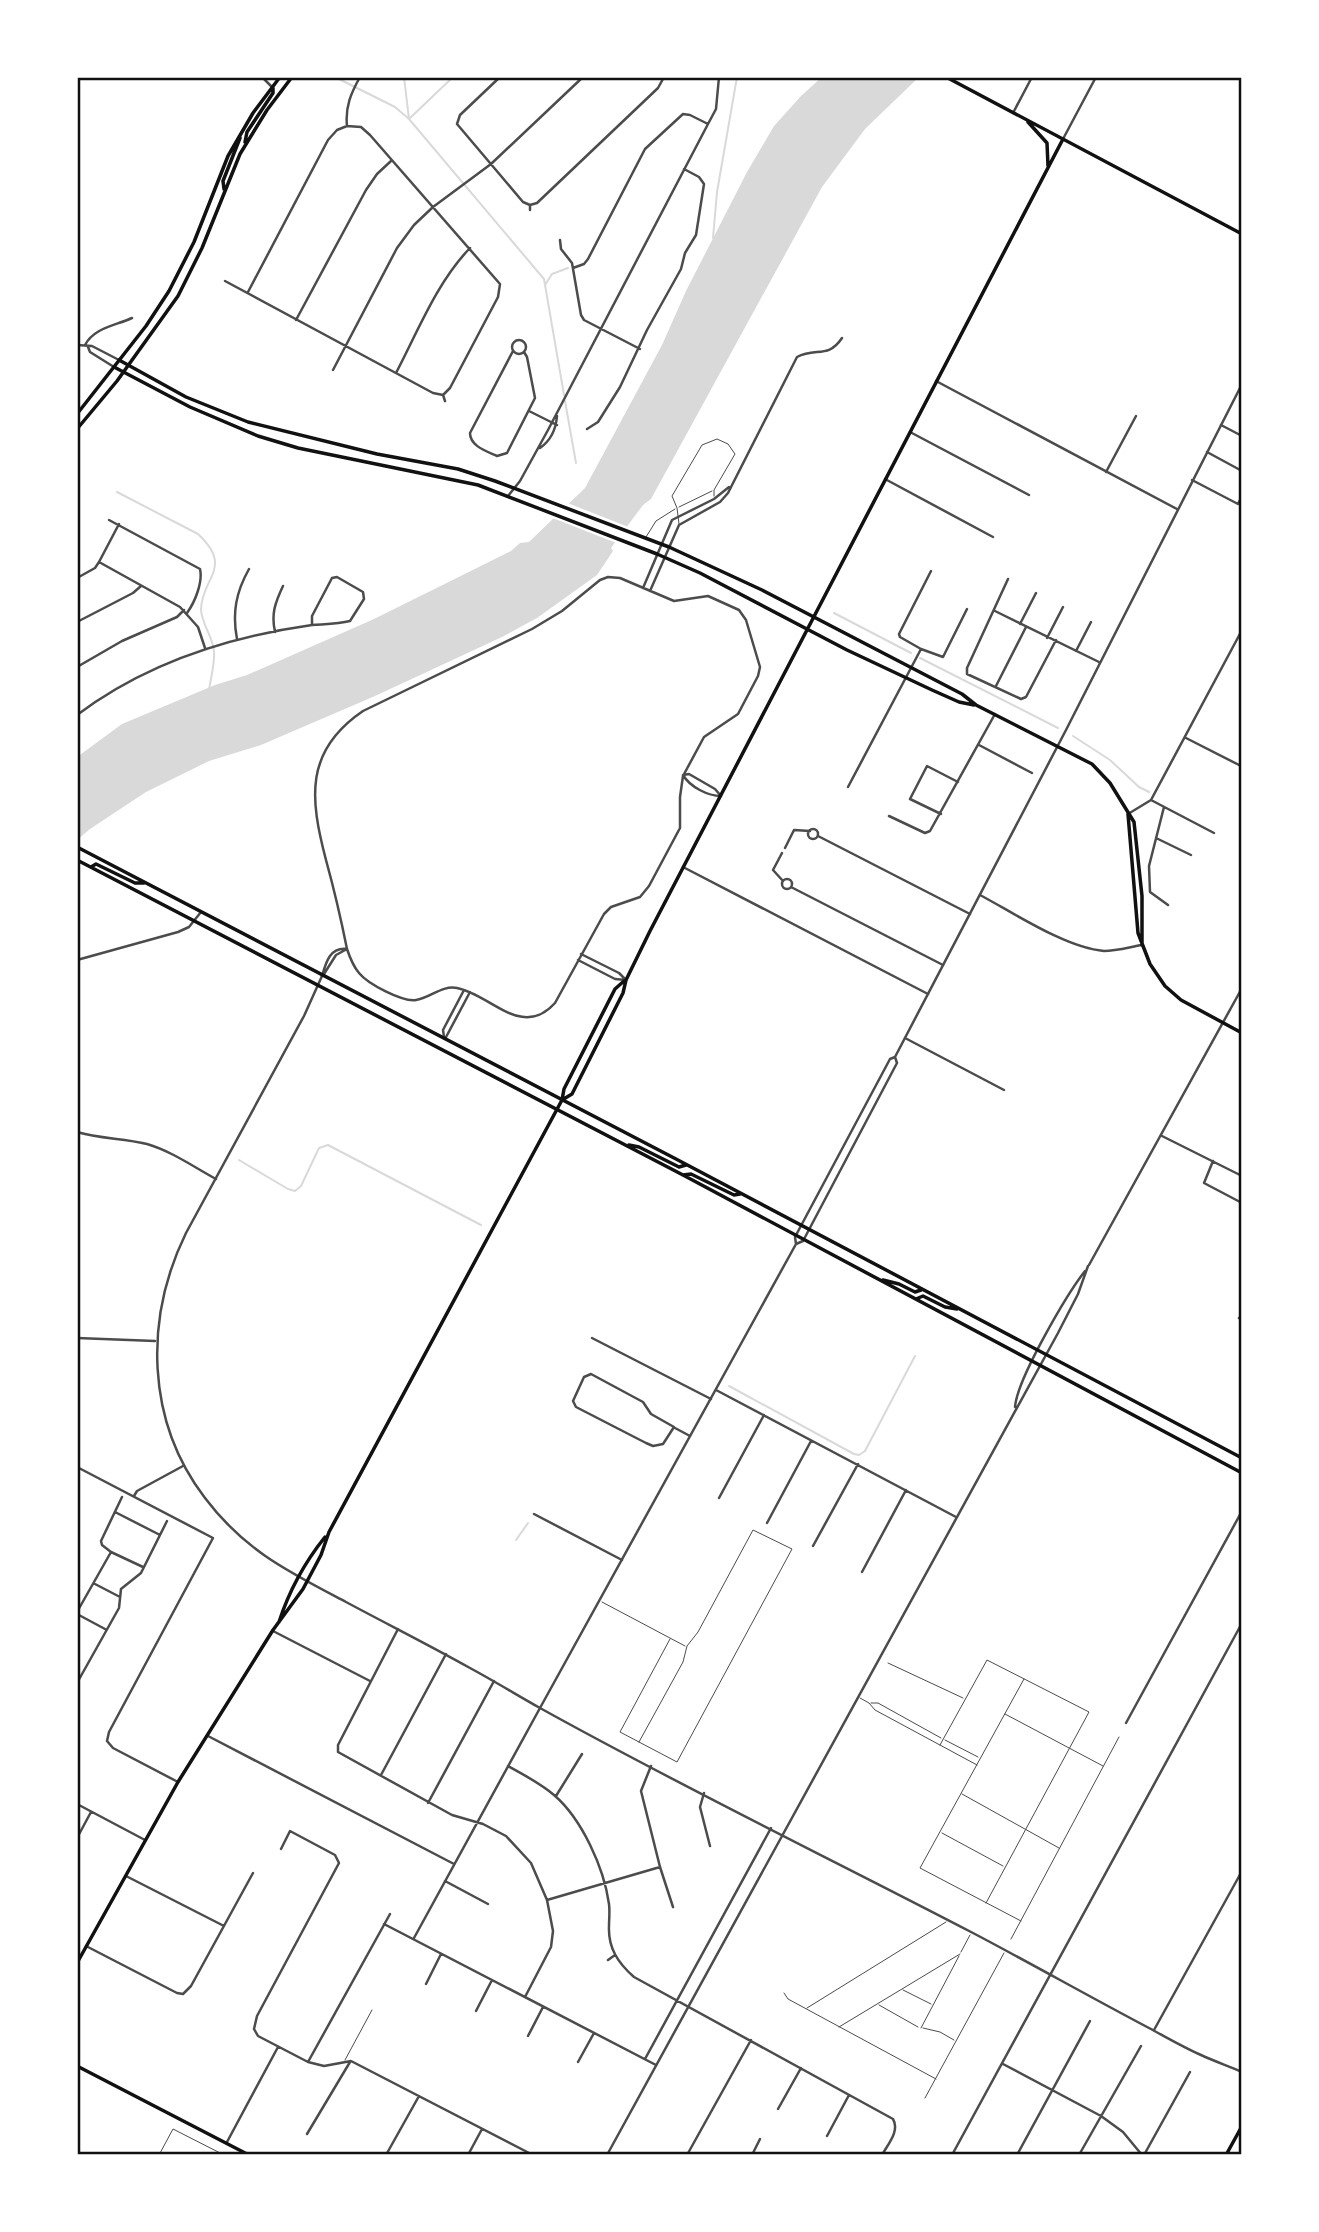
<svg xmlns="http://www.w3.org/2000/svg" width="1319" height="2232" viewBox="0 0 1319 2232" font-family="'Alegreya Sans',sans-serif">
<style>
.water{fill:#d9d9d9}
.pier{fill:#fff}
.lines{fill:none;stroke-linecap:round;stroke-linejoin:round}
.stream{stroke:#d9d9d9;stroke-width:2}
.service{stroke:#4c4c4c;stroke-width:1}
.minor{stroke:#4c4c4c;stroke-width:2.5}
.tertiary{stroke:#4c4c4c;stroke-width:2.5}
.secondary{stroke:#111;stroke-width:3.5}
.primary{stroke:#111;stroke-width:3.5}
.trunk{stroke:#111;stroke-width:3.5}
.neatline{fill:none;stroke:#111;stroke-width:2.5}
</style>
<rect width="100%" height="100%" fill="#fff"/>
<!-- water -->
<path class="water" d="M822 77H919L865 129 822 187 651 499 643 505 611 548 613 551 597 575 537 618 502 637 375 696 261 745 209 761 146 792 90 829 77 840V757L122 724 215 685 247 675 374 619 511 551 520 543 529 542 585 488 662 345 686 291 747 172 774 126 801 96Z"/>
<!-- pier -->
<path class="pier" d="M565 502 631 528 619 544 550 517Z"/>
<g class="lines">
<!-- stream -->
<path class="stream" d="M335 77 395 107 409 119 453 77
M404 77 409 119 544 279 564 395
M713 238 717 192 737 77
M545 285 552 274 568 268
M565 401 576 463
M117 492 198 534C234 568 202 577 201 609 201 623 213 637 214 651 215 663 211 677 209 690
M834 613 911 653
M920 658 1058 728
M1073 736 1110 760 1139 787 1149 792
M239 1160 288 1189 295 1191 301 1186 319 1148 328 1145 481 1225
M729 1386 854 1454 859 1455 865 1451 915 1356
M516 1540 528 1523"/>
<!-- service -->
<path class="service" d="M679 507 712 491
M679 524 677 508 672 496 702 445 717 439 728 444 735 454 714 490V496
M646 537 656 521 675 509
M602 1602 685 1646
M888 1663 963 1698
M860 1698 869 1703 875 1710 977 1765
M871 1703H878L941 1738
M1005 1714 1103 1766
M945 1740 978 1757
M639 1742 683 1662 687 1646 698 1632 753 1530 792 1549 677 1762C658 1752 639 1742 620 1732L670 1639
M940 1745 987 1660 1089 1712 986 1903
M962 1794 1059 1848
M942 1833 1003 1866
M1021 1921 920 1868 1024 1679
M1011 1939 1119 1737
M961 1952 970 1935
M903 1990 931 2004
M784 1993 788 1999 936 2079
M879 2005 918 2027
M807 2008 946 1922
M839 2027 960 1954
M921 2028 959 1956
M923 2028 940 2032 954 2040
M345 2060 372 2010
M925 2098 1004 1953
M159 2155 173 2129 224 2155"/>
<!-- minor -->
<path class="minor" d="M262 77 272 87
M500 77 460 115 457 124 523 202 530 205
M1013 113 1032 77
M347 126 361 127 370 135 500 284 498 297 450 388 443 395
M347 126C345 107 351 93 360 77
M1063 139 1096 77
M530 210V205L537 203 658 88 664 77
M560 240 561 249 572 263 581 315 584 320 640 349
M573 268 584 264 588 259 645 149 683 114 690 115 708 124
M225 281 433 393 443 395 445 401
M248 292 328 140 337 130 347 126
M296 320 366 190 377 174 391 161
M512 347a7 7 0 1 1 14 0a7 7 0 1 1-14 0Z
M77 345 92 346 119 360
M85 345C94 328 114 326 132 318
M88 347 90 352 114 367
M513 351 470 433C470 446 486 451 497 456L507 453 535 398 527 357 524 352
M333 370 397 248 414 225 433 207 491 164 583 77
M396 373C418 331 437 282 470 248
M936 381 1177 509
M529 411 557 425
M1221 425 1242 436
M587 429 598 422 620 387 647 330 681 269 685 253 696 235 704 184 699 177 684 169
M910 432 1029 495
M540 448C550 441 556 429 557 416
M1207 452 1242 471
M1106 472 1136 416
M885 479 993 537
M1192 480 1238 504 1242 496
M508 496 520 481 548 430 708 124 716 109 719 77
M109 520 200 569C203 582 195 602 187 613
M99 562 119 524
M931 571 899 634 900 637 921 649 943 657 967 609
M608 577 620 578 674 601 708 596 739 610 746 620 760 667 758 676 738 714 704 737 683 776 680 797V828L649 886 640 897 611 907 604 914 555 1003C522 1040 490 994 457 988 442 985 430 998 416 1000 402 1002 368 984 359 973 353 966 350 958 347 949 341 919 334 889 326 860 310 799 304 751 363 711L532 629 562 611 600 580Z
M77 578 95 568 99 562 180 607 198 627 205 648
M1008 579 967 668V674L1021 699 1026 697 1056 640
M643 588 672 520 714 499 729 487
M650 591 679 525 720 502 728 493 797 357C816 347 828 359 842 338
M995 611 1099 662
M77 622 133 593 141 586
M1020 624 1036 593
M275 632C271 614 275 603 283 586
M1047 638 1063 607
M237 639C232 613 236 592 249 569
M1076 651 1091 622
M77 667 122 641 177 617 184 610
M996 686 1026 627
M77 715C146 663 227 637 312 625 325 624 338 624 350 621L364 599 363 592 337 577 332 578 312 616V625
M1186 738 1241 766
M979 745 1032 773
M689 774 715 789 721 796C708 796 690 787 683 775Z
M848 787 921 649
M1151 800 1242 630
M1151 800 1214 833
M1164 807 1149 866 1150 892 1168 905
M941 814 910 799 927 766 958 782
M1128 814 1151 800
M889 816 925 833 930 831 995 714
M808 834a5 5 0 1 1 10 0a5 5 0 1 1-10 0Z
M818 836 970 914
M1156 838 1191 855
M785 848 794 830 810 831
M782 853 773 870 783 881
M683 867 928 994
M782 884a5 5 0 1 1 10 0a5 5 0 1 1-10 0Z
M791 887 943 965
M980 895C1014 913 1066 948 1104 951 1116 951 1130 947 1142 945
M581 954 619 973 626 980
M77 960 178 932 189 927 201 912
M578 960 615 979 626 980
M324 974 336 955 347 949
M322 976C326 962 330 947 347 949
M444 1037 443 1030 464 990
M905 1038 1004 1090
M445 1039 470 992
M77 1132C100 1139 124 1138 147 1144 171 1151 194 1167 216 1179
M1162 1136 1242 1176
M1213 1161 1204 1183 1242 1203
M1239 1318 1242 1317
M77 1338 155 1341
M592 1338 711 1399
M591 1374 643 1402 651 1414 674 1427 663 1444 653 1446 646 1443 576 1407 573 1401 584 1377Z
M716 1390 956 1517
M675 1428 690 1436
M77 1467 213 1538 109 1732 107 1741 113 1748 178 1782
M134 1496 137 1491 183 1466
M719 1498 764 1415
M115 1512 160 1535
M534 1514 622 1560
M767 1523 811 1441
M813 1546 858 1464
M111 1552 143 1567
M862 1572 906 1490
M95 1584 120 1597
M77 1612 111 1552 102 1545 101 1541 122 1497
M77 1614 105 1629
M398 1629 338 1745V1752L452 1815 483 1824 506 1836 531 1863 547 1900 553 1931 551 1947 525 1997
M273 1631 370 1681
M77 1683 119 1608 121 1589 141 1573 167 1521
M1126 1723 1242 1511
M208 1736 454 1864
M508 1766C524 1775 540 1783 554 1795 582 1819 604 1868 609 1904 610 1911 609 1919 609 1926 608 1948 618 1963 634 1977L893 2119C900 2131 888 2144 882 2155
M651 1766 641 1791 660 1867 673 1907
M381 1775 446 1654
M704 1793 700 1807 710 1846
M556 1796 582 1754
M428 1803 494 1681
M77 1804 145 1840
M77 1838 91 1812
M126 1876 224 1926
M445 1881 488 1904
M547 1900 660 1867
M384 1924 656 2065
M414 1938 540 1708
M86 1946 177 1993 183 1994
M608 1960 615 1955
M426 1984 441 1954
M183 1994 191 1986 253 1873
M476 2011 492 1980
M254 2029 258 2036 308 2062 324 2066 351 2061 533 2155
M254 2029 257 2016 339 1863 335 1855 290 1831 281 1849
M1154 2030 1242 1871
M528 2036 543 2007
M645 2059 771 1828
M308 2062 390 1914
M578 2062 594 2033
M1003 2064 1101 2116 1123 2132 1142 2155
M778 2109 801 2068
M307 2134 350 2062
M827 2136 849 2095
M227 2142 278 2047
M386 2155 419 2096
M468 2155 482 2129
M687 2155 751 2040
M752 2155 760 2139
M952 2155 1242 1623
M1017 2155 1090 2021
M1079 2155 1141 2046
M1144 2155 1190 2072"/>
<!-- tertiary -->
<path class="tertiary" d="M322 976 304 1016 186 1233C144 1319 146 1421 205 1498 245 1551 289 1572 346 1602 387 1624 429 1645 470 1668 494 1681 517 1695 540 1708 682 1787 829 1858 973 1933 1032 1964 1090 1997 1149 2028 1166 2037 1183 2047 1201 2055 1214 2061 1228 2066 1242 2072
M796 1244 803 1241 897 1063 895 1057
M1089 1265 1242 988
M1015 1407C1017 1379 1067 1294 1085 1271
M540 1708 796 1244 795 1237 890 1059 895 1057 1066 730 1242 384
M607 2155 1058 1333 1078 1294 1088 1266"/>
<!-- secondary -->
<path class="secondary" d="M946 77 1242 234
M1028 122 1047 143 1048 166
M119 360 186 397 248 422 377 454 458 469 495 481 669 547 762 590 962 694 976 705 1092 764 1110 783 1134 822 1142 896V945
M114 367 190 407 258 436 298 448 478 485 657 554 700 573 847 650 932 690 959 702 974 705
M1128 814 1138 933 1150 964 1165 986 1181 1000 1242 1033
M562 1100 572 1094 623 993 626 980 650 931 1063 139
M562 1100 564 1089 615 989 624 981
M1226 2155 1242 2126"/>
<!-- primary -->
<path class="primary" d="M245 142 247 132 273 93V88
M224 189 223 181 240 138
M77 414 146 326 169 291 194 242 228 156 253 113 280 77
M77 429 117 381 178 296 202 248 240 154 267 110 292 77
M279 1622C289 1591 305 1562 325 1537
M77 1963 178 1782 273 1630 303 1589 321 1555 329 1532 562 1100
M77 2066 249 2155"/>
<!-- trunk -->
<path class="trunk" d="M77 847 676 1159 1242 1458
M77 860 683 1175 1242 1473
M91 867 96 864 135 883H144
M629 1145 639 1147 679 1167 686 1165
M683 1175 691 1174 734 1195 740 1194
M883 1280 899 1284 915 1292 921 1290
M916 1299 923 1296 945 1307 957 1309"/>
</g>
<!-- border -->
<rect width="1319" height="2232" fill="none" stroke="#ffffff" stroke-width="158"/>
<rect x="79" y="79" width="1161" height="2074" class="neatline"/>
</svg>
